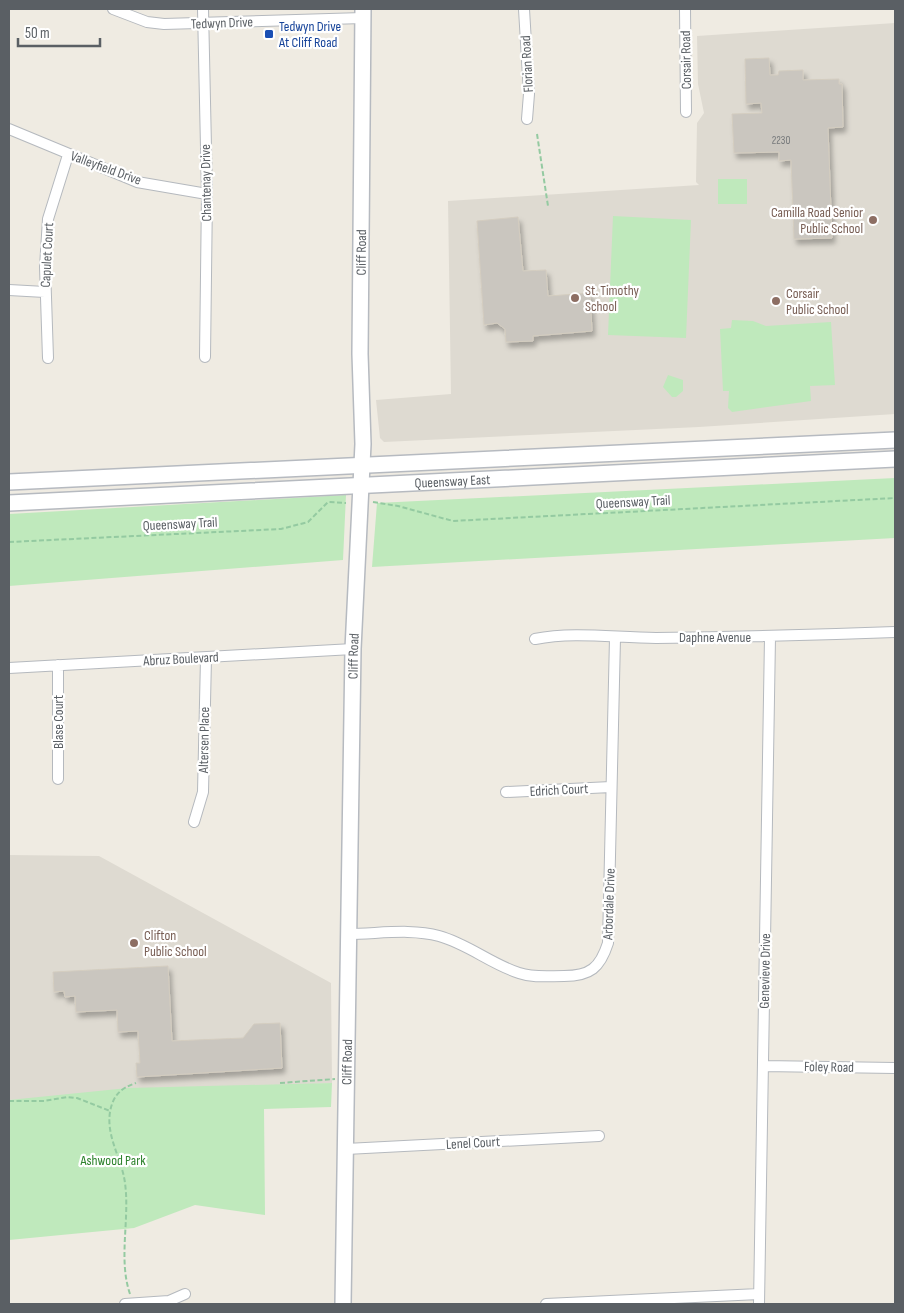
<svg xmlns="http://www.w3.org/2000/svg" width="904" height="1313" viewBox="0 0 904 1313" font-family="'Sofia Sans Condensed',sans-serif">
<style>
.education{fill:#dedad1}
.green{fill:#bfe9bc}
.building{fill:#cac6bf;stroke:#d4cdc0;filter:url(#shadow)}
.lines{fill:none;stroke-linecap:round;stroke-linejoin:round}
.street-casing{stroke:#b5b9be;stroke-width:12}
.secondary-casing{stroke:#b6bac0;stroke-width:18}
.path{stroke:#94caa1;stroke-width:2;stroke-dasharray:5 2.5;stroke-linecap:butt}
.street{stroke:#fff;stroke-width:10}
.secondary{stroke:#fff;stroke-width:15}
.transit-dot{fill:#1a4fb4;stroke:#fff;stroke-width:2}
.education-dot{fill:#8d6e63;stroke:#fff;stroke-width:2}
.labels{text-anchor:middle;dominant-baseline:central;stroke-width:4.5;stroke-linejoin:round;paint-order:stroke}
.number-label{font-size:11px;fill:#76797b}
.street-label{font-size:14px;fill:#5a5f64;stroke:#fff}
.transit-label{font-size:14px;fill:#164399;stroke:#fff;text-anchor:start}
.education-label{font-size:14px;fill:#785e54;stroke:#fff;text-anchor:start}
.park-label{font-size:14px;fill:#2d822c;stroke:#fff}
</style>
<defs>
<filter id="shadow"><feDropShadow dx="3" dy="5" stdDeviation="2.5" flood-color="#0004"/></filter>
</defs>
<rect width="100%" height="100%" fill="#efebe2"/>
<!-- education -->
<path class="education" d="M895 23V414L699 427 384 442 380 438 376 400 451 394 448 201 699 185 696 182 697 123 704 113 698 84 697 36Z
M9 855 99 856 331 983 332 1083 9 1100Z"/>
<!-- green -->
<path class="green" d="M718 179H747V204H718Z
M613 216 691 220 686 338 608 335Z
M732 320 753 321 766 326 831 322 835 385 810 386 811 401 732 412 728 408 729 391H723L720 329 731 328Z
M668 375 683 380V391L676 397H672L663 387Z
M895 478V538L372 567 377 503Z
M346 495 343 560 9 586V514Z
M332 1083 331 1107 264 1109 265 1215 195 1205 134 1228 9 1240V1100L128 1088Z"/>
<!-- building -->
<path class="building" d="M769 58 770 75H778L779 71 803 70V80L839 79V84H842L843 127 828 128 832 238 794 239 791 160 779 161V152L734 153 732 114 762 113 761 103 746 104 745 59Z
M518 217 523 271 546 270 548 296 590 293 592 331 533 336V341L506 342 505 329 497 323 484 325 477 221Z
M168 966 172 1041 243 1038 254 1024 280 1023 282 1068 137 1077 136 1063H140L138 1031 118 1032 117 1010 76 1012 75 996 65 997 64 991 54 992 53 972Z"/>
<g class="lines">
<!-- street casing -->
<g class="street-casing">
<path id="street" d="M113 9 147 22 164 24 363 18
M203 9 207 194 205 357
M524 9 529 94 527 119
M685 9 686 112
M9 129 137 182 207 194
M9 290 45 292
M48 358 45 267 48 219 68 155
M535 639C574 631 616 638 656 638 736 637 815 635 895 632
M58 665V779
M9 668 353 649
M506 792 611 787
M194 822 203 792 206 658
M348 934C377 934 411 928 439 936 468 944 491 964 519 973 533 978 549 976 564 976 590 976 600 968 608 943L615 638
M763 1066 895 1068
M346 1149 599 1136
M125 1304 169 1301 185 1294
M546 1304 759 1294
M759 1304 770 637"/>
</g>
<!-- secondary casing -->
<g class="secondary-casing">
<g id="secondary">
<path d="M9 482 895 440"/>
<path id="s1" d="M9 503 895 459"/>
<path id="s2" d="M343 1304 353 649 363 444 360 354 363 9"/>
</g>
</g>
<!-- path -->
<path class="path" d="M537 134 548 206
M373 502 398 506 453 521 895 498
M9 542 281 529 308 522 328 502 346 503
M280 1083 335 1079
M9 1101H44L67 1097 77 1098 110 1111
M130 1294C118 1259 130 1220 125 1183 122 1159 106 1137 110 1112 113 1095 121 1088 136 1083"/>
<!-- street -->
<use href="#street" class="street"/>
<!-- secondary -->
<use href="#secondary" class="secondary"/>
</g>
<!-- markers -->
<rect class="transit-dot" x="264" y="29" width="10" height="10" rx="2.5"/>
<g class="education-dot">
<circle cx="873" cy="220" r="5"/>
<circle cx="575" cy="298" r="5"/>
<circle cx="776" cy="301" r="5"/>
<circle cx="134" cy="943" r="5"/>
</g>
<g class="labels">
<!-- number labels -->
<g class="number-label">
<text x="781" y="140">2230</text>
</g>
<!-- street labels -->
<g class="street-label">
<text transform="translate(222 23) rotate(-2)">Tedwyn Drive</text>
<text transform="translate(686 60) rotate(-91)">Corsair Road</text>
<text transform="translate(527 64) rotate(-93)">Florian Road</text>
<text transform="translate(106 168) rotate(20)">Valleyfield Drive</text>
<text transform="translate(206 183) rotate(-91)">Chantenay Drive</text>
<text stroke="none"><textPath href="#s2" startOffset="1052">Cliff Road</textPath></text>
<text transform="translate(47 255) rotate(-87)">Capulet Court</text>
<text stroke="none"><textPath href="#s1" startOffset="444">Queensway East</textPath></text>
<text transform="translate(633 502) rotate(-3)">Queensway Trail</text>
<text transform="translate(180 524) rotate(-3)">Queensway Trail</text>
<text x="715" y="637">Daphne Avenue</text>
<text stroke="none"><textPath href="#s2" startOffset="648">Cliff Road</textPath></text>
<text transform="translate(181 659) rotate(-3)">Abruz Boulevard</text>
<text transform="translate(58 722) rotate(-90)">Blase Court</text>
<text transform="translate(204 740) rotate(-89)">Altersen Place</text>
<text transform="translate(559 790) rotate(-3)">Edrich Court</text>
<text transform="translate(609 904) rotate(-88)">Arbordale Drive</text>
<text transform="translate(765 971) rotate(-89)">Genevieve Drive</text>
<text stroke="none"><textPath href="#s2" startOffset="242">Cliff Road</textPath></text>
<text transform="translate(829 1067) rotate(1)">Foley Road</text>
<text transform="translate(473 1143) rotate(-3)">Lenel Court</text>
</g>
<!-- transit labels -->
<g class="transit-label">
<text x="279" y="26">Tedwyn Drive<tspan x="279" dy="16">At Cliff Road</tspan></text>
</g>
<!-- education labels -->
<g class="education-label">
<text x="863" y="212" text-anchor="end">Camilla Road Senior<tspan x="863" dy="16">Public School</tspan></text>
<text x="585" y="290">St. Timothy<tspan x="585" dy="16">School</tspan></text>
<text x="786" y="293">Corsair<tspan x="786" dy="16">Public School</tspan></text>
<text x="144" y="935">Clifton<tspan x="144" dy="16">Public School</tspan></text>
</g>
<!-- park labels -->
<g class="park-label">
<text x="113" y="1160">Ashwood Park</text>
</g>
</g>
<!-- border -->
<rect width="904" height="1313" fill="none" stroke="#5a5f64" stroke-width="20"/>
<!-- scale -->
<path d="M18 38v8h82v-8" fill="none" stroke="#5a5f64" stroke-width="2.5"/>
<text x="25" y="38" font-size="15" fill="#5a5f64" stroke="#ffffff" stroke-width="4" paint-order="stroke">50 m</text>
</svg>
